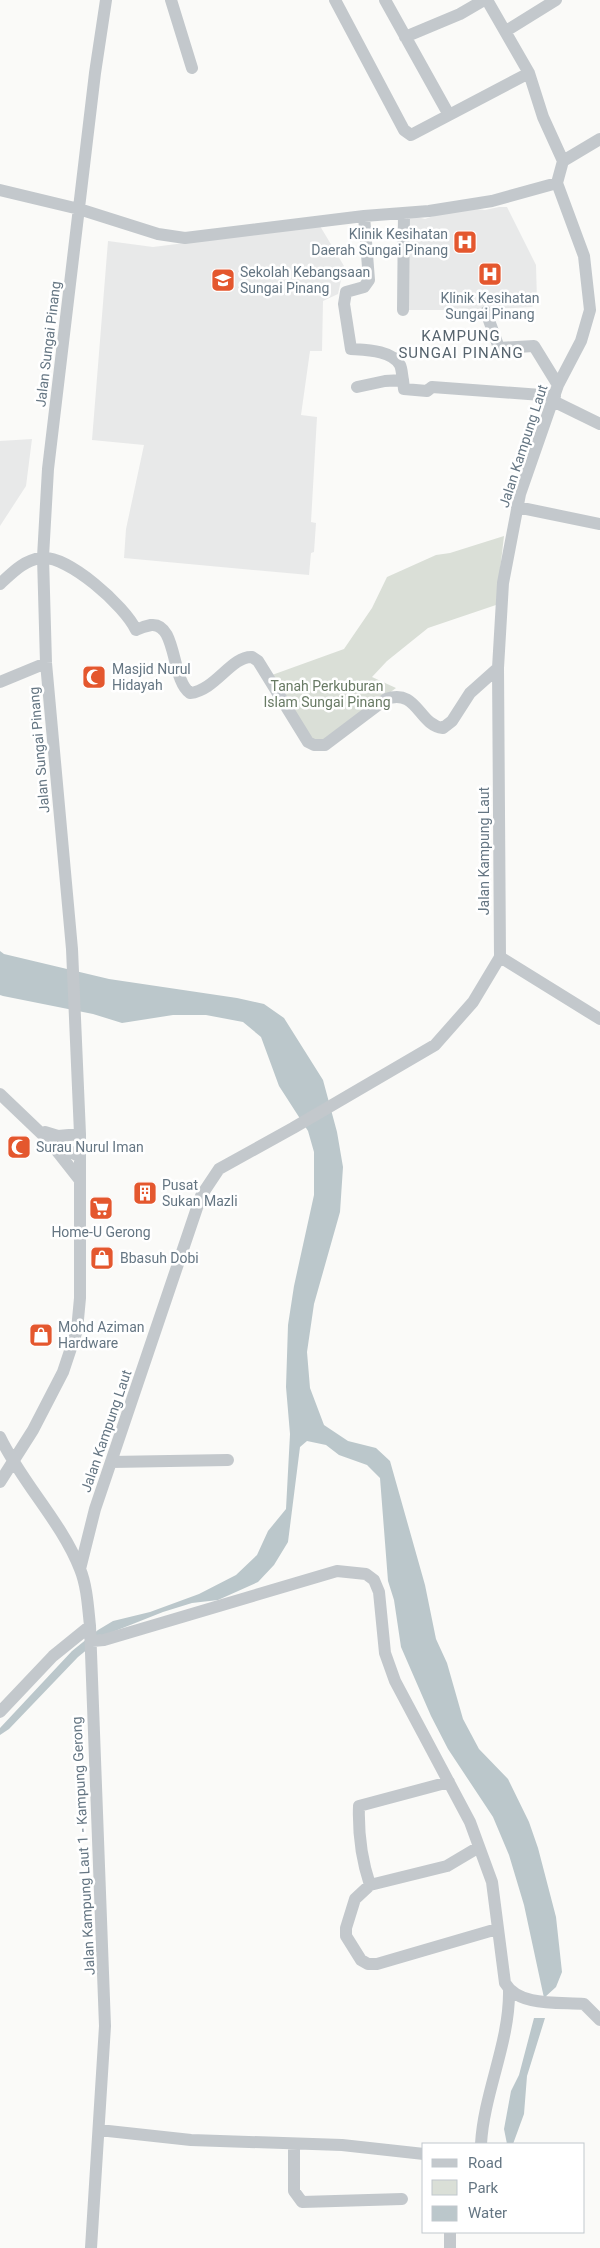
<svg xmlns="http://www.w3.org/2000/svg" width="600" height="2248" viewBox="0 0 600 2248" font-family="Roboto,sans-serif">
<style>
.built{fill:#e8e9e9}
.green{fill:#dadfd7}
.water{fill:#bbc7cb}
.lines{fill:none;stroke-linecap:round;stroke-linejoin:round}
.minor{stroke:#c3c8cc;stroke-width:12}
.labels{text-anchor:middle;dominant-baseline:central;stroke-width:5;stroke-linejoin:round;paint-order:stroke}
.poi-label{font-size:14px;fill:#657683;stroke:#fff;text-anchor:start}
.street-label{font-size:14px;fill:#657683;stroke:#fff}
.park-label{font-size:14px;fill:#687a64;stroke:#fff}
.neighbourhood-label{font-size:15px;letter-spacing:1px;fill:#57646e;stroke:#fff}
</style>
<rect width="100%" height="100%" fill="#fafaf8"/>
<!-- built -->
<path class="built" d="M499 207H507L536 265 537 301 532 307 476 310H405L407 218 417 217 425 219 442 213 477 209 485 210Z
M320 226 344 266 338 294 323 301 322 351H310L301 415 317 417 311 522 316 523 314 552 311 553 309 575 124 558 126 529 144 445 92 440 108 241 153 247Z
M32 439 26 486 0 526V441Z"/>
<!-- green -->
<path class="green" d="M504 536 496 605 428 628 387 661 372 677 396 688 330 737 321 741 313 740 272 675 344 649 372 608 387 577 436 555 450 553Z"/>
<!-- water -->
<path class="water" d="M0 951 4 954 109 979 237 998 264 1004 284 1018 323 1080 337 1132 343 1167 340 1212 314 1304 307 1352 310 1388 324 1425 348 1441 376 1448 390 1461 425 1585 436 1639 447 1663 463 1719 479 1749 508 1779 529 1822 538 1848 556 1917 562 1972 556 1987 544 1998 524 1905 509 1855 493 1817 448 1749 431 1716 401 1647 394 1600 388 1581 380 1478 367 1465 339 1455 326 1445 307 1441 300 1447 288 1542 274 1565 258 1582 218 1600 192 1603 163 1612 105 1635 78 1657 9 1729 0 1735V1728L72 1651 98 1630 113 1621 150 1612 199 1594 236 1575 257 1555 268 1531 286 1509 290 1434 286 1387 288 1325 294 1286 314 1195V1152L308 1131 279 1086 261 1037 243 1022 206 1015H173L122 1023 93 1014 3 996 0 995Z
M534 2018H545L527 2076 524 2114 513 2144H507L504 2129 511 2091 519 2075Z"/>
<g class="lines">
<!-- minor -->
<path class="minor" d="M171 0 192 68
M335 0 404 130 411 135 529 73
M385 0 449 115
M506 31 556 0
M405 37 460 14 484 0
M563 161 600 139
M0 190 79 209 158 234 185 238 364 216 429 211 492 201 557 183
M364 216 369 280 364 287 346 292 344 304 351 349C365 350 392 350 400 365 402 369 402 376 403 380
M403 310 404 213
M486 312 499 348 534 346 558 385
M357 387 385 381 403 380 404 389 427 391 432 387 555 396
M553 401 600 424
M517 507 600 524
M0 584C12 573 24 560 41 558 68 555 125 606 136 630 140 628 146 626 151 625 177 622 171 680 190 693 216 690 231 656 252 657L258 661 308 742 314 745H325L386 699C418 688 418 725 443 728L452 721 470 693 498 668
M0 682 46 663
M500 957 600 1019
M0 1094 45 1137 80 1157
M45 1132 58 1136 80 1134
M53 1146 79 1179
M0 1437C22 1483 61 1521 80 1569 87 1586 88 1607 90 1626L105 2026 91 2248
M111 1462 228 1460
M0 1482 33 1430 63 1372 77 1330 80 1298V1134L72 949 46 663 43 557 48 469 95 73 106 0
M80 1569 95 1509 201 1196 219 1169 293 1128 435 1045 473 1002 500 957 498 668 503 583 520 494 558 385 581 341 590 310 584 256 557 183 563 161 543 117 529 73 487 0
M92 1641 104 1640 337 1571 366 1574 374 1580 379 1592 385 1653 395 1681 470 1822 492 1882 505 1983C519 2007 559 2002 584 2004L600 2020
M0 1712 53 1656 90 1626
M479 1847 447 1866 370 1885 355 1899 346 1928V1936L361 1960 368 1964H377L497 1929
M370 1885C361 1858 358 1835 359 1806L449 1782
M99 2130 191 2140 342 2145 424 2154
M294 2144V2191L302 2202 402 2199
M481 2144C484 2092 510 2042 509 1990
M450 2232V2248"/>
</g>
<!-- icons -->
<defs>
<g id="hospital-square" transform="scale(1.25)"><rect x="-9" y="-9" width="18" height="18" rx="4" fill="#e4572e" stroke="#fff"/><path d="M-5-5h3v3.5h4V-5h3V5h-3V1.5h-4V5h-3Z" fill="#fff"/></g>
<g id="school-square" transform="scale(1.25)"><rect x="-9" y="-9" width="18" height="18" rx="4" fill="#e4572e" stroke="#fff"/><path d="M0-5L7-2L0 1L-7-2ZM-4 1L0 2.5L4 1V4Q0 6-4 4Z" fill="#fff"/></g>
<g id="mosque-square" transform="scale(1.25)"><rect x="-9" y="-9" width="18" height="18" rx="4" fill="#e4572e" stroke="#fff"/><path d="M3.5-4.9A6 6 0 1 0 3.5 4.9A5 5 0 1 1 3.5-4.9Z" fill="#fff"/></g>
<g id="building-square" transform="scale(1.25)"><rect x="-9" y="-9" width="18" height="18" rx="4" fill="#e4572e" stroke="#fff"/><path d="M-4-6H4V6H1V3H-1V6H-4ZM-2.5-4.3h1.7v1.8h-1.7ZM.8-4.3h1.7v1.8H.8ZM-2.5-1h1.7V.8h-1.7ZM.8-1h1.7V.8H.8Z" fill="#fff"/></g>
<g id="supermarket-square" transform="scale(1.25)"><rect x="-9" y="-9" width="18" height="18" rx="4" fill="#e4572e" stroke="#fff"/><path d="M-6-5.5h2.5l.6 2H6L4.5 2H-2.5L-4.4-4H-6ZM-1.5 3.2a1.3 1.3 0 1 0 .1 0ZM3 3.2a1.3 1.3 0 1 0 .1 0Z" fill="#fff"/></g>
<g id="shop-square" transform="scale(1.25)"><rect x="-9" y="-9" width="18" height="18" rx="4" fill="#e4572e" stroke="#fff"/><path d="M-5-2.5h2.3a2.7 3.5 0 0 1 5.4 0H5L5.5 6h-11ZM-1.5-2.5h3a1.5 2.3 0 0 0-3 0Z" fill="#fff"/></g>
</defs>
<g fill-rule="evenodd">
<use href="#hospital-square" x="465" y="242"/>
<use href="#hospital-square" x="490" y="274"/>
<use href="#school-square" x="223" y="280"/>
<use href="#mosque-square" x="94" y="677"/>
<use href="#mosque-square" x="19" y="1147"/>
<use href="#building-square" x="145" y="1193"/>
<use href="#supermarket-square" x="101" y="1208"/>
<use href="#shop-square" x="102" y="1258"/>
<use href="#shop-square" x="41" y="1335"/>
</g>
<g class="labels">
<!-- poi labels -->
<g class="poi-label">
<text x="448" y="234" text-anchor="end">Klinik Kesihatan<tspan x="448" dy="16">Daerah Sungai Pinang</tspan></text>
<text x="240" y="272">Sekolah Kebangsaan<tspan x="240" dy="16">Sungai Pinang</tspan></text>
<text x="490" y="298" text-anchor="middle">Klinik Kesihatan<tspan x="490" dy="16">Sungai Pinang</tspan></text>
<text x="112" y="669">Masjid Nurul<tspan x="112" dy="16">Hidayah</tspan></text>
<text x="36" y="1147">Surau Nurul Iman</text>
<text x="162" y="1185">Pusat<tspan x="162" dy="16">Sukan Mazli</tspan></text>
<text x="101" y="1232" text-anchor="middle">Home-U Gerong</text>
<text x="120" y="1258">Bbasuh Dobi</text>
<text x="58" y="1327">Mohd Aziman<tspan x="58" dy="16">Hardware</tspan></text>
</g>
<!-- street labels -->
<g class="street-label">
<text transform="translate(48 344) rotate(-83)">Jalan Sungai Pinang</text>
<text transform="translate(523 446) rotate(-72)">Jalan Kampung Laut</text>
<text transform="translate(39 750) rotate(-95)">Jalan Sungai Pinang</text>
<text transform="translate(484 851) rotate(-90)">Jalan Kampung Laut</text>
<text transform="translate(106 1431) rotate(-71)">Jalan Kampung Laut</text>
<text transform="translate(83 1846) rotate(-93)">Jalan Kampung Laut 1 - Kampung Gerong</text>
</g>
<!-- park labels -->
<g class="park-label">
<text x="327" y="686">Tanah Perkuburan<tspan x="327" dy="16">Islam Sungai Pinang</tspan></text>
</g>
<!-- neighbourhood labels -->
<g class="neighbourhood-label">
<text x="461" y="336">KAMPUNG<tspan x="461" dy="17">SUNGAI PINANG</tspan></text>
</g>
</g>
<!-- legend -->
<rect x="422" y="2143" width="162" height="90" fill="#ffffff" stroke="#c1c8cd"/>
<rect x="432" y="2159" width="25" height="8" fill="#c3c8cc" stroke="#c1c8cd"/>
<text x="468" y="2168" font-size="15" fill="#657683">Road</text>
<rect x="432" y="2180" width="25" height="15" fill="#dadfd7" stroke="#c1c8cd"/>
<text x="468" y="2193" font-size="15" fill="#657683">Park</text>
<rect x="432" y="2206" width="25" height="15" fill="#bbc7cb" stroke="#c1c8cd"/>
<text x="468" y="2218" font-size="15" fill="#657683">Water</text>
</svg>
